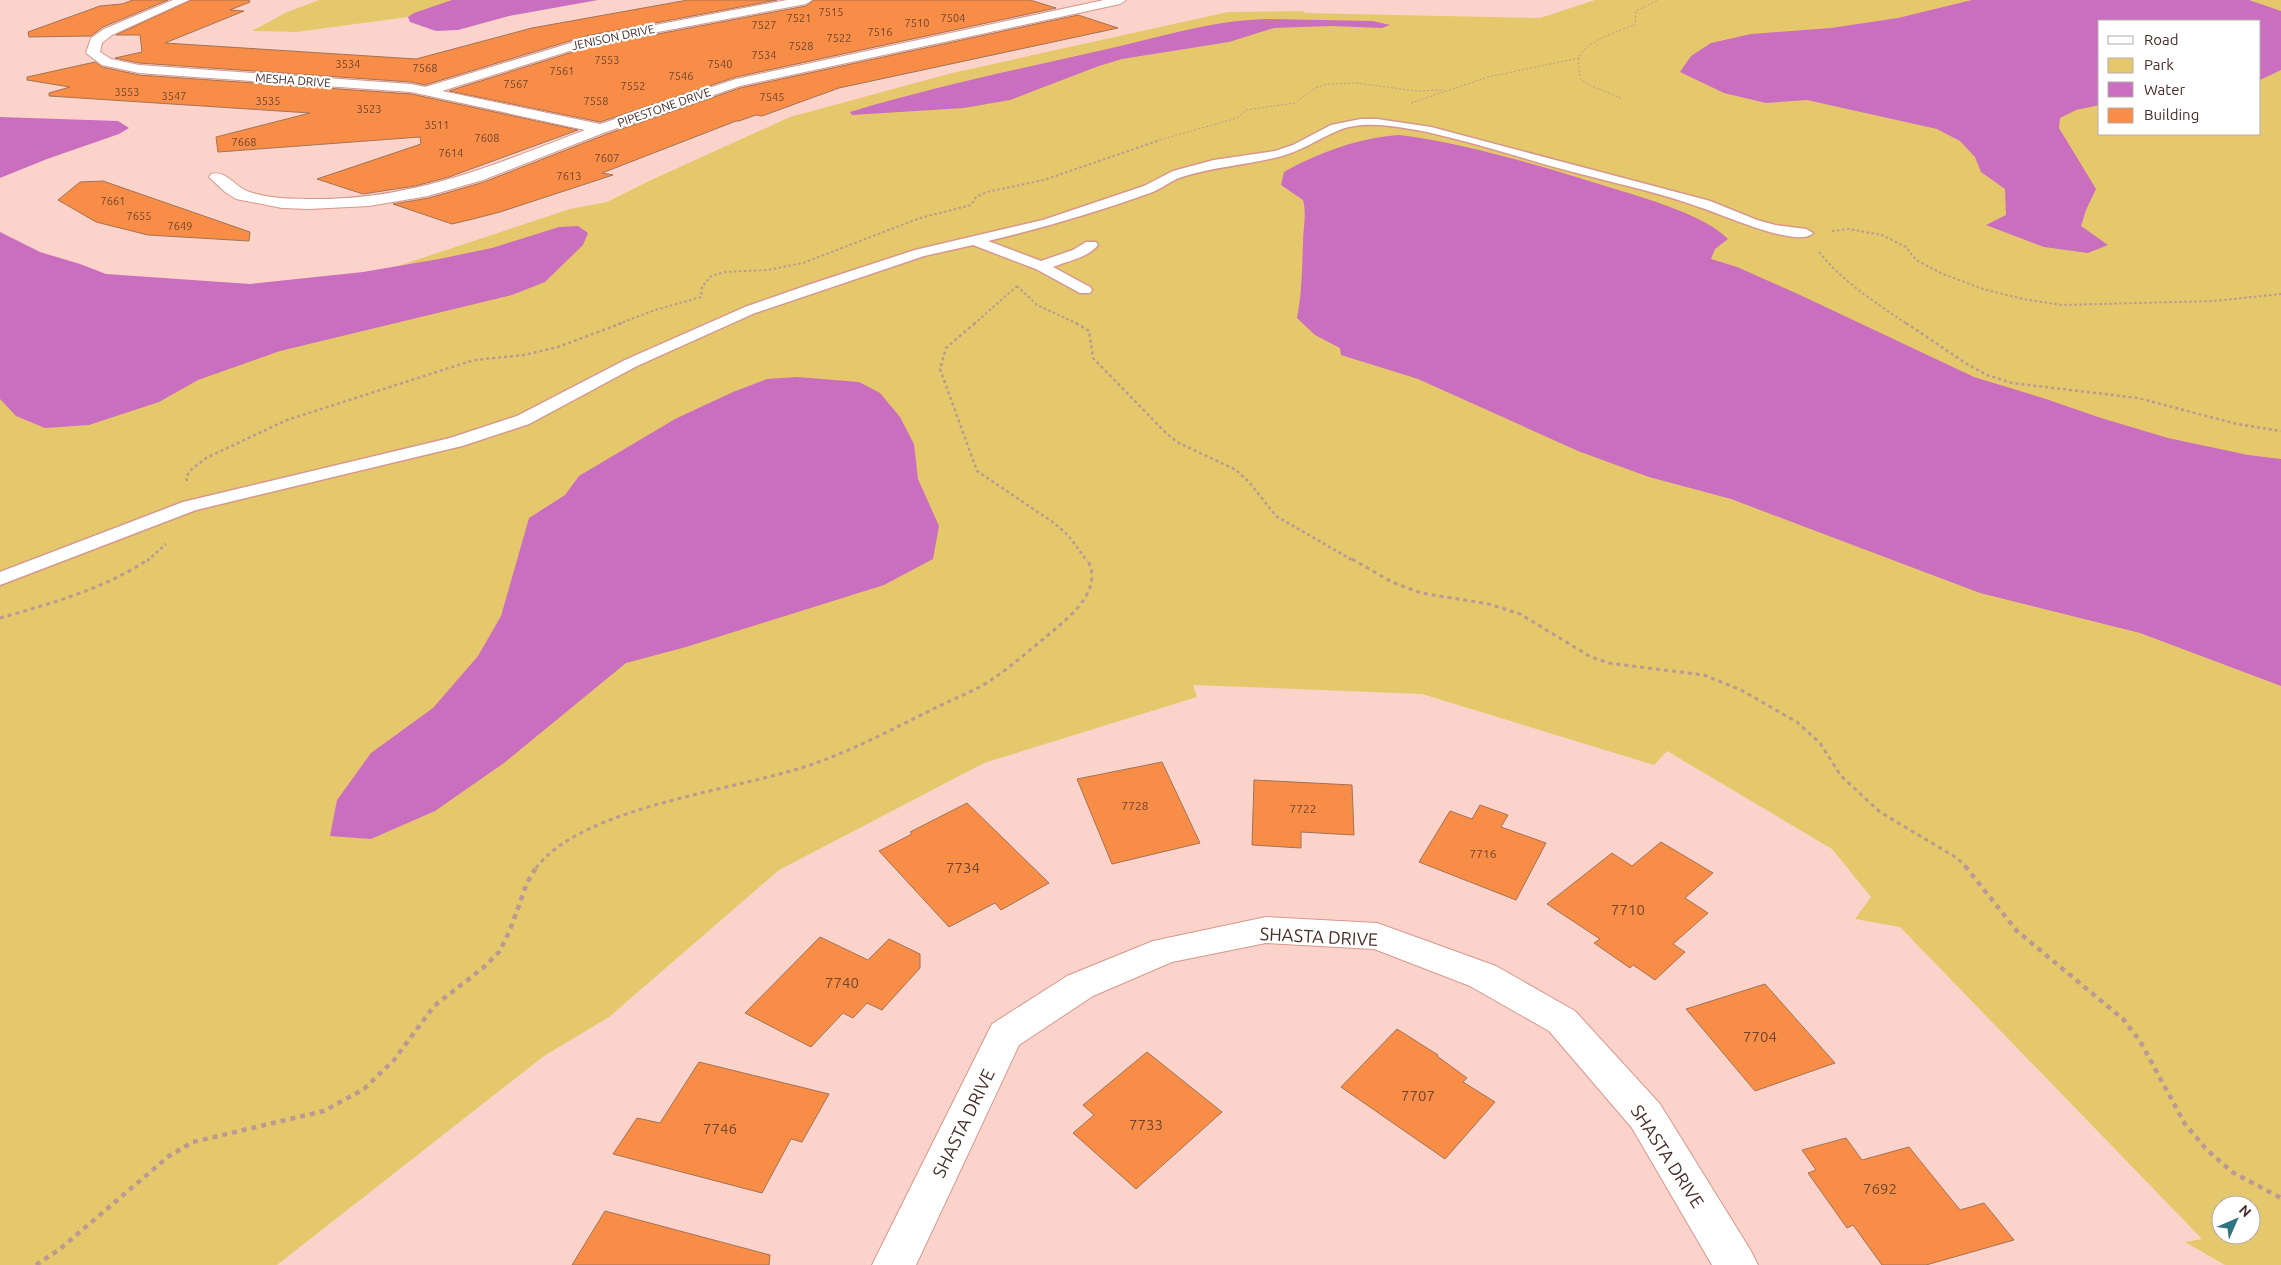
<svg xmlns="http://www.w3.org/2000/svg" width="2281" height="1265" font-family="Ubuntu,sans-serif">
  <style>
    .green { fill: #e6c86c; fill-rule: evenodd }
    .water { fill: #ca6ebf }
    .building { fill: #f78d47; stroke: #a47254 }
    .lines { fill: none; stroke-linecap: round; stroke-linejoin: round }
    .lane-casing { stroke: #d6988c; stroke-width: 3 }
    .street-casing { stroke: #d6988c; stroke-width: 2 }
    .path-far4 { stroke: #bc9992; stroke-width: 1; stroke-dasharray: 2 2; stroke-linecap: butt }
    .path-far3 { stroke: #bc9992; stroke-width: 2; stroke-dasharray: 2.5 2.5; stroke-linecap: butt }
    .path-far2 { stroke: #bc9992; stroke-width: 2.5; stroke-dasharray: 3 3; stroke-linecap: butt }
    .path-far1 { stroke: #bc9992; stroke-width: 3; stroke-dasharray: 4 4; stroke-linecap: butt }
    .path { stroke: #bc9992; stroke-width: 4.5; stroke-dasharray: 5 5; stroke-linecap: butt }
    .lane { fill: #fff; fill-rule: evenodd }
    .street { fill: #fff; fill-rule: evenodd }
    .labels { text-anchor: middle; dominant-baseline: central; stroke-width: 4.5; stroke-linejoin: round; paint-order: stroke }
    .far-number-label { font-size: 11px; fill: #724530 }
    .far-street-label { font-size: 12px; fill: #462d28; stroke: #fff }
    .number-label { font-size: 12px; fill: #724530 }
    .near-number-label { font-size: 15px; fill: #724530 }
    .near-street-label { font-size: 18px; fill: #462d28; stroke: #fff }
  </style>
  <rect width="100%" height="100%" fill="#fbd3cb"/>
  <path class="green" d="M319 0H461L408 17 296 32 252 31 285 13Z
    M1595 0H2281V1265H2225L2185 1242 2202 1239 1900 927 1855 919 1871 897 1832 849 1667 751 1654 765 1422 694 1193 685 1197 697 984 763 779 870 609 1017 544 1056 277 1265H0V398L570 209 607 202 649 181 790 117 952 73 1228 12 1303 11 1305 13 1540 18ZM2100 21H2260V134H2100ZM2221 1205H2251V1235H2221Z"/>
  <path class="water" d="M452 0H598L509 16 458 30 436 31 410 22 408 17 414 13Z
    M1972 0H2249L2281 11V70L2260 80V21H2100V105L2076 110 2060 118 2059 128 2096 189 2086 210 2081 226 2108 245 2088 253 2044 247 1986 225 2006 215 2005 189 1981 172 1975 157 1960 141 1937 129 1807 100 1766 103 1724 93 1680 72 1691 56 1711 43 1751 34 1831 28 1898 18Z
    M1267 19 1373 21 1390 25 1382 28 1331 26 1274 28 1229 42 1122 59 1096 67 1010 100 964 108 852 115 850 112C933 87 1019 69 1103 50 1157 38 1212 20 1267 19Z
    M0 117 118 121 129 128 119 134 47 159 0 178Z
    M1400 135C1468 144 1533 164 1599 184 1634 195 1703 213 1728 239L1715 249 1711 259 1737 267 1798 294 1974 377 2043 398 2101 418 2168 438 2248 455 2281 459V686L2140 633 1980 593 1731 499 1649 477 1578 451 1418 379 1341 355 1340 348 1315 335 1297 318C1302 293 1302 269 1303 243 1303 228 1307 215 1303 200L1281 185 1284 172C1317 153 1361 137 1400 135Z
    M578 226 588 233 583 245 545 282 512 295 280 351 198 380 159 402 89 425 45 428 16 416 0 399V232L40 252 80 264 106 274 250 284 363 272 439 259 492 248 559 227Z
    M797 377 859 382 880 393 900 417 914 444 918 479 939 526 933 559 884 585 686 647 626 663 504 763 435 811 371 839 330 836 337 800 371 753 433 708 478 656 501 616 529 518 565 495 579 476 675 419 733 392 767 379Z"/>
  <path class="building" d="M133 0H168L103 27 91 36 29 37 28 32 100 6 122 4Z
    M191 0H249L250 2 230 10 244 11 165 43 416 59 532 28 688 0H777L586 36 425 85 411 82 139 63 115 58 142 52 140 35H116Z
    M814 0H1030L1056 8 736 77 600 122 449 91 589 47 806 6Z
    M1078 15 1118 28 839 88 762 116 756 115 739 121H736L602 173 613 175 500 212 473 219 452 224 393 204 429 198 484 182 607 134 740 88Z
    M95 62 102 67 139 75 411 94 578 130 449 177 415 186 363 194 317 179 421 144 420 137 218 152 216 137 310 113 49 96V93L70 87 27 80V77Z
    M103 181 250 232 249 241 148 235 96 222 58 200 80 182Z
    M1162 762 1200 843 1112 864 1077 779Z
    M1254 780 1352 785 1354 835 1301 832V848L1252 845Z
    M967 803 1049 883 1001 910 995 903 949 927 879 851 912 834 910 832Z
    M1480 805 1508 815 1501 827 1546 843 1516 900 1419 862 1450 811 1472 819Z
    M1661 842 1713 873 1685 898 1708 913 1673 944 1685 952 1655 980 1633 965 1630 968 1594 943 1600 939 1547 904 1612 853 1632 866Z
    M820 937 868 960 889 939 920 954V968L882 1010 867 1003 853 1018 843 1013 811 1047 745 1013Z
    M1765 984 1835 1063 1755 1091 1686 1009Z
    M1397 1029 1438 1055 1437 1056 1467 1078 1463 1082 1495 1102 1445 1159 1341 1087Z
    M1147 1052 1222 1112 1136 1189 1073 1133 1094 1115 1083 1105Z
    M699 1062 829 1094 802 1142 791 1139 762 1193 613 1154 637 1118 660 1123Z
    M1846 1138 1862 1160 1909 1147 1960 1210 1984 1203 2014 1240 1926 1265H1882L1853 1225 1847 1228 1808 1173 1816 1170 1802 1150Z
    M605 1211 770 1255 769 1265H572Z"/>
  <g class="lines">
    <defs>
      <path id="lane" d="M1361 119H1377L1431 127 1710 201 1757 220 1775 225 1806 229 1813 233C1799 249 1721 214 1702 208 1662 193 1618 184 1577 173 1527 160 1477 143 1427 132 1400 127 1363 119 1337 131 1318 139 1303 150 1282 156 1250 165 1217 166 1185 176 1172 179 1162 189 1150 193 1097 212 1043 228 988 241L1041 261 1073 250 1086 242H1096L1098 245C1088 258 1067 261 1053 267L1090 287 1092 290 1090 293H1080L1036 269 973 245 924 256 755 313 637 366 529 424 462 446 196 510 0 585V572L183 502 450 438 517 416 625 360 745 307 808 285 915 250 1043 220 1144 186 1173 171 1214 160 1275 151 1293 145 1331 125Z"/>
      <path id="street" d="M173 0H189L112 35 102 43 100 52 111 59 139 65 411 84 425 87 587 38 787 0H812L806 4 589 45 442 91 600 124 736 79 1104 0H1126L1120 4 740 86 606 132 483 180 428 196 369 206 309 209 282 208 236 199 225 192 209 177 211 174C226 170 234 186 247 191 265 198 288 199 307 199 411 201 491 166 585 130L411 92 139 73 102 65 86 53 91 38 104 29Z
        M1266 917 1377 923 1496 966 1575 1011 1660 1104 1751 1251 1758 1265H1712L1632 1128 1549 1031 1470 986 1374 949 1266 943 1172 962 1093 996 1019 1045 916 1265H872L992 1024 1067 976 1153 941Z"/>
    </defs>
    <use href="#lane" class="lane-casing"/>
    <use href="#street" class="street-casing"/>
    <path class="path-far4" d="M1621 98 1587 84 1580 78C1580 72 1578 65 1579 58 1583 42 1621 30 1635 25L1636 11 1658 0
      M1411 103 1488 77 1579 58
      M1156 141 1237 118 1246 110 1295 103 1315 88 1328 84 1356 83 1417 91 1444 90"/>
    <path class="path-far3" d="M1832 231 1849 229 1882 235 1906 247 1916 260 1943 274 1983 289 2023 299 2062 305 2214 301 2281 294
      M1819 252C1843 282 1876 303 1907 324
      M1017 286 1037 305 1078 324
      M618 324 655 310 701 297 702 287 711 276 725 272 767 270 803 263 920 218 971 205 976 197 987 192 1044 180 1160 140
      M974 324 1017 286"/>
    <path class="path-far2" d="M975 323 946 348 940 369 977 471 1054 523 1068 535 1087 561
      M1076 323 1089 331 1093 358 1165 432 1177 442 1236 470 1249 482 1276 516 1354 561
      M1906 323 1967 364 1987 375 2012 383 2138 398 2237 424 2281 431
      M187 481 186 477 192 469 206 458 287 420 474 360 524 355 558 347 622 323
      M147 561 166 544"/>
    <path class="path-far1" d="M1352 559 1392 582 1421 593 1489 604 1520 614 1591 657 1609 663 1704 675 1741 690 1797 722 1820 743 1841 776 1880 812 1957 858 1967 868
      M0 618C52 603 104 589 149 559
      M536 868C583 805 742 790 816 763 857 748 895 728 933 709 951 700 970 693 988 682 1011 667 1032 648 1053 631 1073 614 1104 588 1087 559"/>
    <path class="path" d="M1965 866 2017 931 2123 1019 2140 1041 2185 1124 2207 1150 2232 1172 2281 1198
      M36 1265 60 1249 169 1156 193 1142 324 1111 364 1089 394 1060 434 1006 483 968 499 952 510 930 527 883 537 866"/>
    <use href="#lane" class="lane"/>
    <use href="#street" class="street"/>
  </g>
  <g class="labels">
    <g class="far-number-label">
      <text x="831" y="12">7515</text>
      <text x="799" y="18">7521</text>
      <text x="953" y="18">7504</text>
      <text x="917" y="23">7510</text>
      <text x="764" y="25">7527</text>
      <text x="880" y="32">7516</text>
      <text x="839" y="38">7522</text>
      <text x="801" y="46">7528</text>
      <text x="764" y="55">7534</text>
      <text x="607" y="60">7553</text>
      <text x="348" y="64">3534</text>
      <text x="720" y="64">7540</text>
      <text x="425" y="68">7568</text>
      <text x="562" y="71">7561</text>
      <text x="681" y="76">7546</text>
      <text x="516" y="84">7567</text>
      <text x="633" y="86">7552</text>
      <text x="127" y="92">3553</text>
      <text x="174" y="96">3547</text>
      <text x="772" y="97">7545</text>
      <text x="268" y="101">3535</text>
      <text x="596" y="101">7558</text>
      <text x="369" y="109">3523</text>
      <text x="437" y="125">3511</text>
      <text x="487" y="138">7608</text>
      <text x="244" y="142">7668</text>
      <text x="451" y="153">7614</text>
      <text x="607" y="158">7607</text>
      <text x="569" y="176">7613</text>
      <text x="113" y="201">7661</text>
      <text x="139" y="216">7655</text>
      <text x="180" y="226">7649</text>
    </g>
    <g class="far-street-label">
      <text transform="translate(613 37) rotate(-12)">JENISON DRIVE</text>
      <text transform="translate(293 80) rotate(4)">MESHA DRIVE</text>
      <text transform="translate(664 107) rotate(-19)">PIPESTONE DRIVE</text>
    </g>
    <g class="number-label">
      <text x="1135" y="805">7728</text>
      <text x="1303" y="808">7722</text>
      <text x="1483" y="853">7716</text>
    </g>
    <g class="near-number-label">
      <text x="963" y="867">7734</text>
      <text x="1628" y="909">7710</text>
      <text x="842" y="982">7740</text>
      <text x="1760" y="1036">7704</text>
      <text x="1418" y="1095">7707</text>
      <text x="1146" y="1124">7733</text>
      <text x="720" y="1128">7746</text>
      <text x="1880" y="1188">7692</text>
    </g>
    <g class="near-street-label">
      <text transform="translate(1319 936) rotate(3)">SHASTA DRIVE</text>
      <text transform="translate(963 1123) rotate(-64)">SHASTA DRIVE</text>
      <text transform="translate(1668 1156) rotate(57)">SHASTA DRIVE</text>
    </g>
  </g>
  <rect x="2098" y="20" width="162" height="115" fill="#ffffff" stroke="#b5aba9"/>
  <rect x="2108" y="36" width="25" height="8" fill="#ffffff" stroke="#b5aba9"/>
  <text x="2144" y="45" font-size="15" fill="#462d28">Road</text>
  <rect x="2108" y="58" width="25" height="15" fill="#e6c86c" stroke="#b5aba9"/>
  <text x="2144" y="70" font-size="15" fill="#462d28">Park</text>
  <rect x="2108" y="82" width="25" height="15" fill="#ca6ebf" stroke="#b5aba9"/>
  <text x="2144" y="95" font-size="15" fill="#462d28">Water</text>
  <rect x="2108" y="108" width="25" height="15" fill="#f78d47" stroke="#b5aba9"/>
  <text x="2144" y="120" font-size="15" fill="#462d28">Building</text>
  <g transform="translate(2236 1220) rotate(45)"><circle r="24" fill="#ffffff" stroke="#b5aba9"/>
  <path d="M0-4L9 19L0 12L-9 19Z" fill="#2e7481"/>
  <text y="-8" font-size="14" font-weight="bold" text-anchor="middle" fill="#462d28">N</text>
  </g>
</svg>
